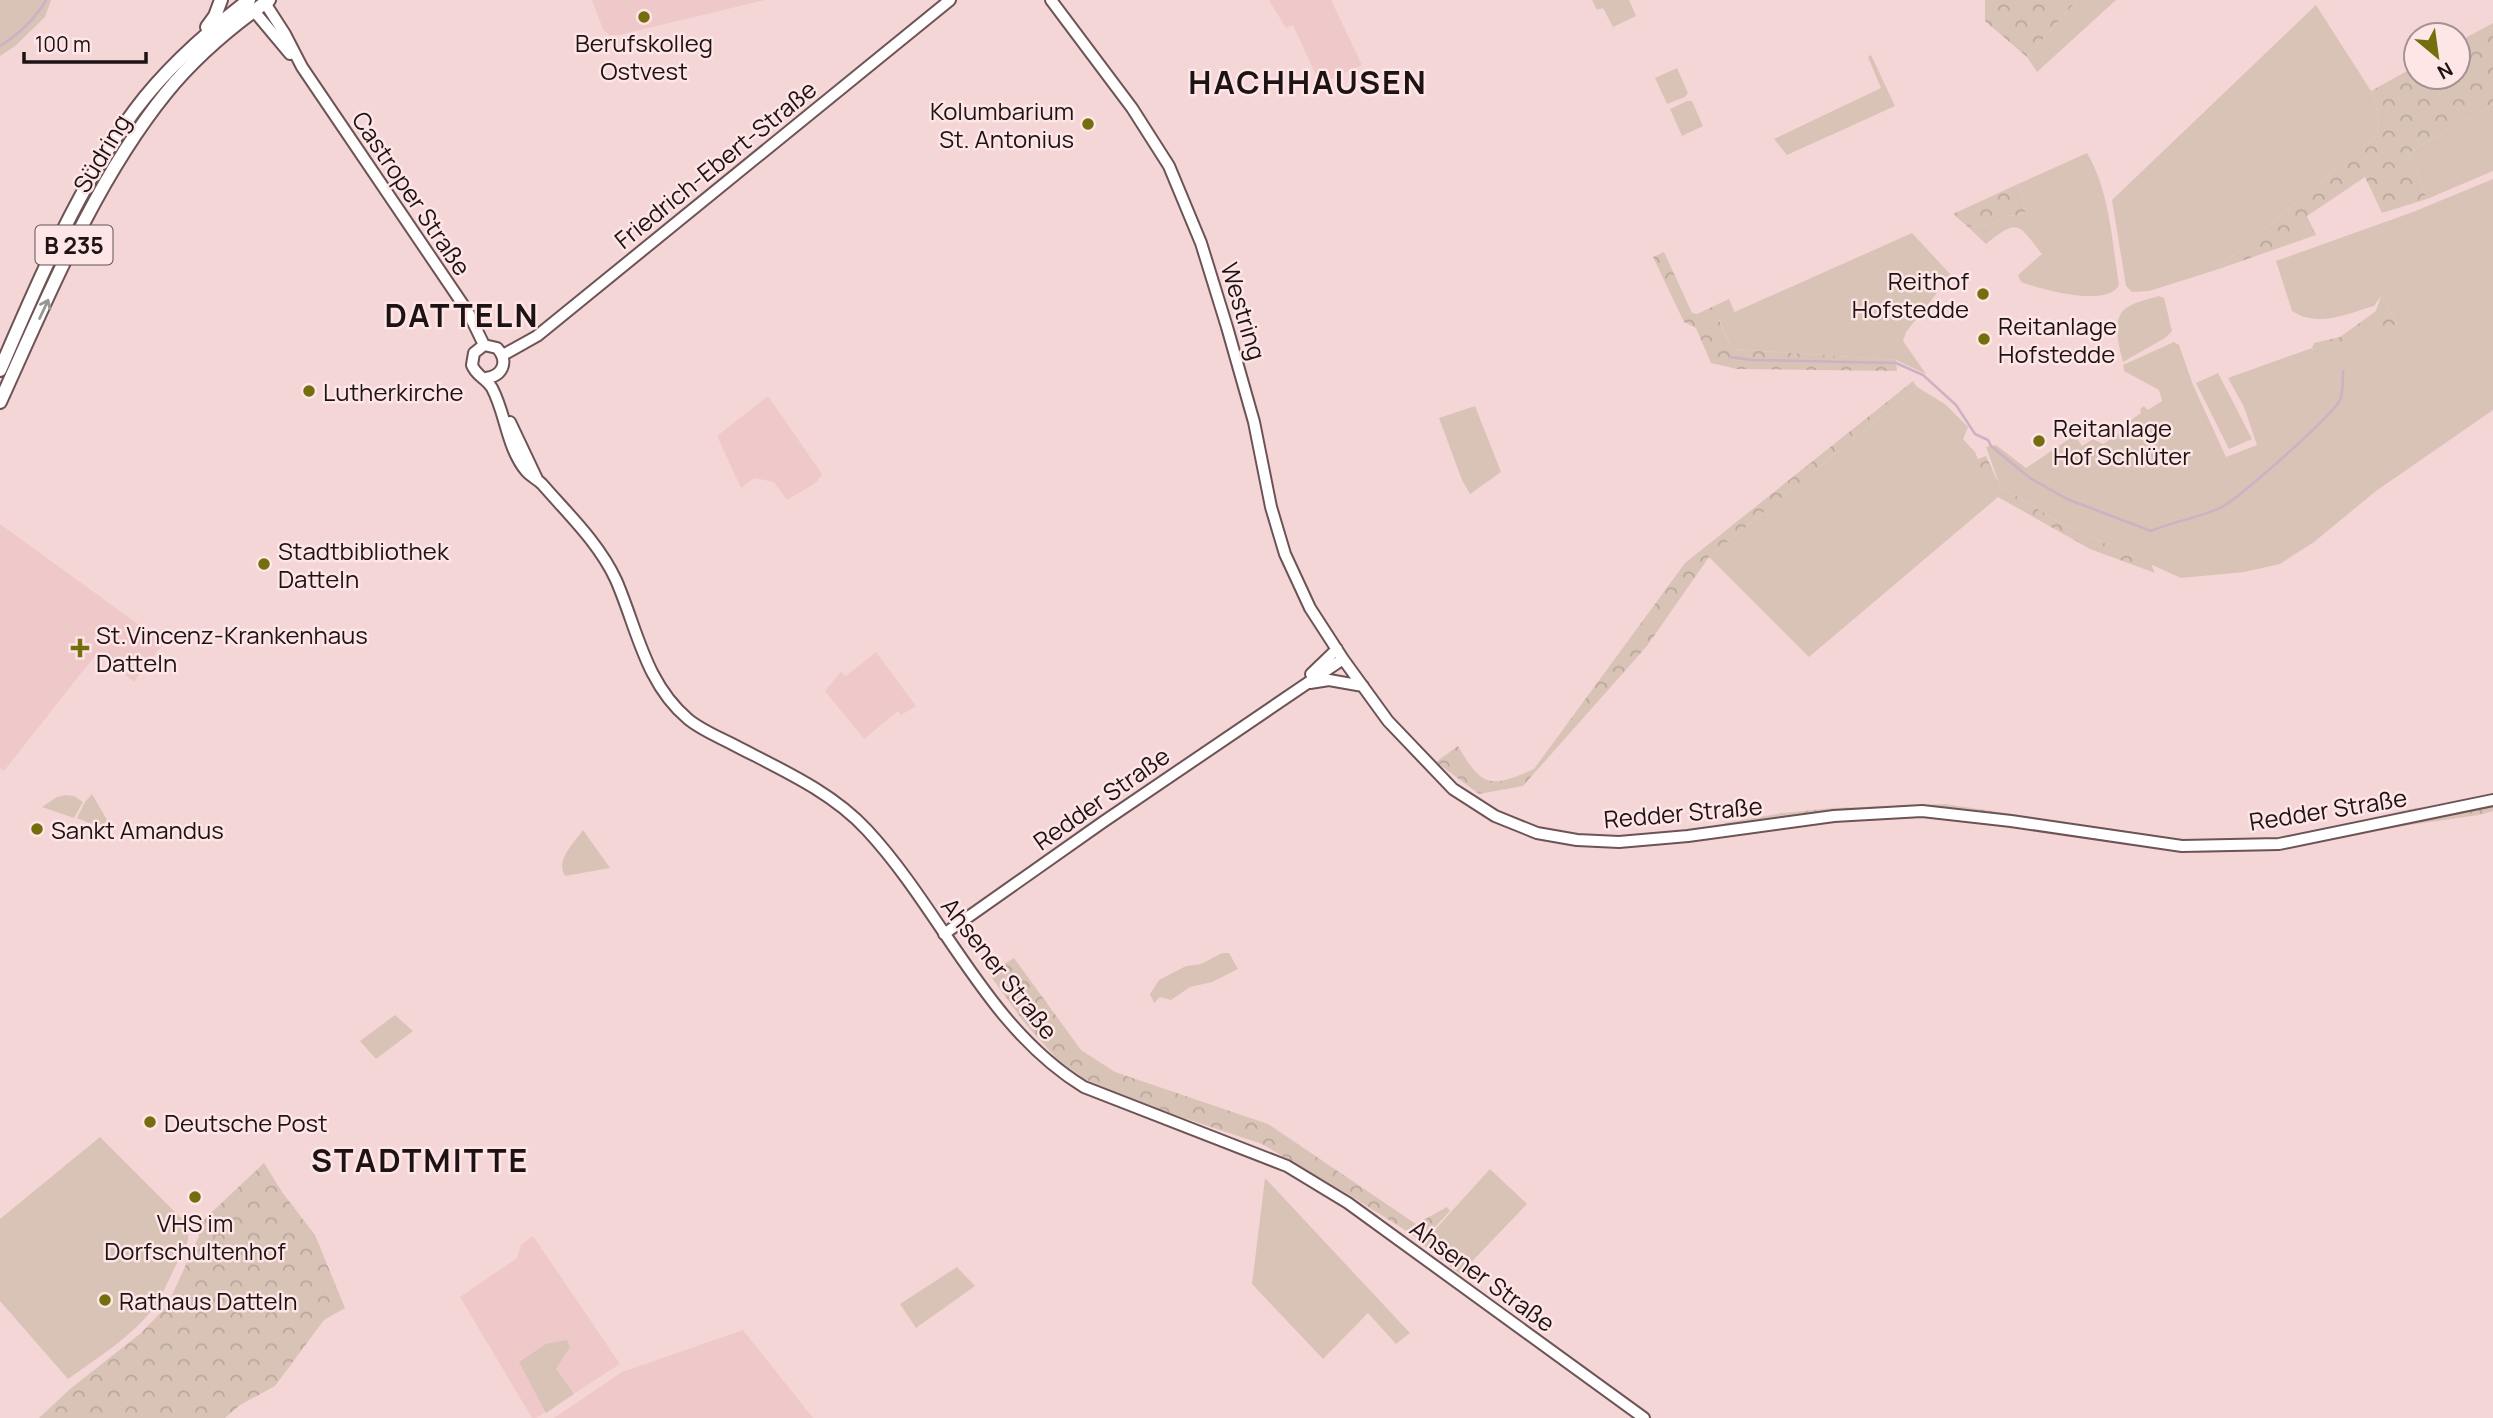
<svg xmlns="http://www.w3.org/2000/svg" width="2493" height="1418" font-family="Manrope,sans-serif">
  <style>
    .built { fill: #efc8c9 }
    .green { fill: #d9c3b6 }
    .forest { fill: url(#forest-crowns) }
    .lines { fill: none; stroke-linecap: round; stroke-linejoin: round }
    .stream { stroke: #cdb1c4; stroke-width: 2.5 }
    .secondary-casing { stroke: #6d5355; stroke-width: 14 }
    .primary-casing { stroke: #6d5355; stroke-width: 16 }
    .secondary { stroke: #fff; stroke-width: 10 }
    .primary { stroke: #fff; stroke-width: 12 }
    .oneway { stroke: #9a9595 }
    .poi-dot { fill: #746e0e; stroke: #fee5e6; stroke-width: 2.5 }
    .labels { text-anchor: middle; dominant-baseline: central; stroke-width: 5; stroke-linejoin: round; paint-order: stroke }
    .shield { fill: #fee5e6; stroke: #615253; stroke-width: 2 }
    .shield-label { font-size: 23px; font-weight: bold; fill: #1e1314 }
    .poi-label { font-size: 24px; fill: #1e1314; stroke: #fee5e6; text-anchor: start }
    .street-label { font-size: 24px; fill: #1e1314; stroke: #fee5e6 }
    .district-label { font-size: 32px; font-weight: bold; letter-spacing: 2px; fill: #1e1314; stroke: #fee5e6 }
  </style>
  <defs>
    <pattern id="forest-crowns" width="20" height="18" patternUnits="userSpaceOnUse" patternTransform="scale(1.75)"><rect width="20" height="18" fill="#d9c3b6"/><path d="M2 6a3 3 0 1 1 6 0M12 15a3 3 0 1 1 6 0" fill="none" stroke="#baa79c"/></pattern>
  </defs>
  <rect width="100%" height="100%" fill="#f5d6d7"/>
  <path class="built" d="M592 0H765L619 35H609L603 29Z
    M1269 0H1331L1362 65 1320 84 1293 25 1286 28Z
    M768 396 822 474 817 482 787 500 774 482 754 478 741 488 717 436Z
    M0 524 164 643 134 682 97 653 4 771 0 768Z
    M876 652 916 706 901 715 898 711 864 739 825 691 841 672 846 676Z
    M533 1236 620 1364 536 1418H532L460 1297 517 1258 521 1245Z
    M743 1330 813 1418H554L622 1372Z"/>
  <path class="green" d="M0 0H51L45 17 15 46 0 56Z
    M1592 0H1629L1636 16 1613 27 1603 8 1597 10Z
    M2077 0H2116L2037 72 2027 57Z
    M2316 5 2371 91 2379 117 2377 135 2216 270 2149 291 2132 292 2126 286 2112 200Z
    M1871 55 1895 106 1787 155 1774 139 1881 88 1868 57Z
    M1677 68 1688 93 1685 97 1667 104 1655 78Z
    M1687 101H1692L1703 126 1682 136 1670 109Z
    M2493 104V171L2427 199 2409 153Z
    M2087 153C2110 192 2112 242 2119 285 2108 308 2040 289 2021 282L2018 275 2042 254C2018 224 2019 217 1986 244L1968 227 1996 223 2006 215 2017 216 2026 211 2018 184Z
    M2493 179V410L2376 491 2314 542 2280 564 2244 572 2181 578 2062 524 2000 486 1986 447 1996 445 2026 468 2069 439 2065 431 2071 429 2082 446 2093 439 2103 444 2128 428 2125 424 2141 413 2140 409 2144 406 2148 410 2162 401 2159 390 2124 371 2123 365 2174 342 2179 345 2193 385 2226 457 2257 445 2244 407 2228 378 2312 348 2313 351 2397 324 2381 296 2374 306C2346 314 2318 328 2292 311L2276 261 2413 212Z
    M1912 233 1951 275 1936 281 1923 277 1922 278 1937 293 1906 332 1903 341 1926 374 1896 360 1732 349 1719 319Z
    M2159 296 2164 298 2172 331 2165 338 2123 362C2119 347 2111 319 2126 308 2135 302 2149 299 2159 296Z
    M2218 373 2252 439 2229 449 2196 383Z
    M1917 387 1945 404 1968 427 1963 439 1975 452 1991 490 1998 497 1809 657 1709 557Z
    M1475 406 1501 472 1470 494 1462 480 1439 418Z
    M92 794 107 820 105 825 89 823 77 818 85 802Z
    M66 795 74 796 83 802 74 818 42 807 57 797Z
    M583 830 610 868 565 876C555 860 574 843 583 830Z
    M1222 953H1229L1238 969 1212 982 1190 987 1171 1000 1160 997 1154 1003 1150 994 1159 980 1186 966 1201 964Z
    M395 1015 413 1031 376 1059 360 1041Z
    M100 1137 183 1220C195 1235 184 1251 176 1265 170 1277 165 1289 159 1300 137 1334 100 1356 68 1379L0 1301V1219Z
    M1490 1169 1527 1204 1460 1274 1422 1244Z
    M1265 1178 1410 1333 1396 1344 1368 1313 1323 1359 1252 1284Z
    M957 1267 975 1286 916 1328 900 1304Z
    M567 1340 570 1347 556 1369 574 1394 546 1413 519 1362 546 1344Z"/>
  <path class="forest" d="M1985 0H2077L2027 57 1985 21Z
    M2493 23V104L2409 153 2427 199 2382 213 2365 177 2307 216 2316 235 2216 270 2377 135 2379 117 2371 91 2416 66V77H2458V42Z
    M2018 184 2026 211 2017 216 2006 215 1996 223 1968 227 1953 214Z
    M1664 252 1692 313 1697 314 1729 299 1735 313 1719 320 1732 349 1896 360 1897 371 1737 369 1711 363 1696 328 1684 322 1653 257Z
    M2381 296 2397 324 2314 352 2312 348 2314 343 2340 337 2376 311Z
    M1913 381 1917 387 1709 557 1647 646 1523 786 1479 794 1436 762 1458 746C1482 787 1490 789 1534 769L1685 563Z
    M1986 456 2000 486 2062 524 2151 564 2155 573 2090 549 1998 497 1991 490 1975 460Z
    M2493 801V811L2479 815 2382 829 2272 851 2199 853 2064 834 1936 808 1918 817 1812 824 1806 816 1745 833 1724 823 1783 813 1833 808 1945 804 2148 834 2184 842 2278 839 2369 828 2370 818 2416 808Z
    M1014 958 1081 1050 1115 1072 1268 1124 1416 1224 1447 1207 1450 1211 1422 1241 1356 1199 1262 1144 1121 1097 1083 1078 1058 1060 1023 1021 989 974Z
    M264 1163 282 1192 315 1235 345 1308 324 1320 275 1386 240 1405 225 1418H39L70 1389 141 1333 167 1306 199 1236 196 1227Z"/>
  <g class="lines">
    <path class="stream" d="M0 46C19 34 35 19 46 0
      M1730 357 1752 360 1896 363 1923 375 1956 405 1975 434 1988 440 1991 446 2030 478 2067 499 2151 531C2174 521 2200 518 2222 507 2241 496 2334 415 2341 398 2343 390 2343 379 2343 371"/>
    <defs>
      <path id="secondary" d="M1051 0 1132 108 1169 166 1201 243 1227 327 1254 422 1271 507 1285 554 1310 608 1343 659 1388 721 1453 789 1495 816 1537 833 1577 840 1619 842 1688 836 1834 816 1922 811 2011 821 2182 846 2279 844 2493 800
        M265 3 285 34 302 67 468 312 484 345
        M254 11 290 54
        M503 355 537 336 950 0
        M486 378C503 376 509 361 497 348L484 345 474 353 472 365C476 376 486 378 492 388 506 414 506 446 526 471 530 476 537 479 542 484 568 514 599 543 616 580 637 628 645 683 688 719 701 730 719 737 734 745 780 769 831 791 867 830 943 912 986 1027 1084 1087L1287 1166 1348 1203 1644 1418
        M510 422 537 479
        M1311 674 1337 649
        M1310 683 1329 680 1363 686
        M944 934 1103 822 1343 659"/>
      <path id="primary" d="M207 27 215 16 221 0
        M0 370C37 284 79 185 135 110 167 67 207 32 249 0
        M0 402C47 299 94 182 166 93 195 57 232 26 269 0"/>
    </defs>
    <use href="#secondary" class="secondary-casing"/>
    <use href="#primary" class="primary-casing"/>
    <use href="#secondary" class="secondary"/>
    <use href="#primary" class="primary"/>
  </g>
  <defs><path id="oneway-shaft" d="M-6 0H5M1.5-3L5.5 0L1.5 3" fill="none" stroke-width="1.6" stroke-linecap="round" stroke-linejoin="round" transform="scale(1.75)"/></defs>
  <use class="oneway" href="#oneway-shaft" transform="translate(44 309) rotate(-65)"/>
  <g class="poi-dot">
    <circle cx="644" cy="17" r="7"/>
    <circle cx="1088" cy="124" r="7"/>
    <circle cx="1983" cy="294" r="7"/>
    <circle cx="1984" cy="339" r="7"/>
    <circle cx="309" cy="391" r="7"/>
    <circle cx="2039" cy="441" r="7"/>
    <circle cx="264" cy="564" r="7"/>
    <path d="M76.5 637.5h7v7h7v7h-7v7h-7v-7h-7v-7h7z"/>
    <circle cx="37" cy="829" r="7"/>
    <circle cx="150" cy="1122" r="7"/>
    <circle cx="195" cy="1197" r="7"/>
    <circle cx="105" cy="1300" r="7"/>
  </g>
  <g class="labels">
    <rect class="shield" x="35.5" y="225.5" width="77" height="39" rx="5"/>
    <g class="shield-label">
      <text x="74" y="245">B 235</text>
    </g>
    <g class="poi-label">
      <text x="644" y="42" text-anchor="middle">Berufskolleg<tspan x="644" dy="28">Ostvest</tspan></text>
      <text x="1074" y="110" text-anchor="end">Kolumbarium<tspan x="1074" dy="28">St. Antonius</tspan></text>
      <text x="1969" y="280" text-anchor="end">Reithof<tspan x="1969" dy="28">Hofstedde</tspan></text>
      <text x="1998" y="325">Reitanlage<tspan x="1998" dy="28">Hofstedde</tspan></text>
      <text x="323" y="391">Lutherkirche</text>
      <text x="2053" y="427">Reitanlage<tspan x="2053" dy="28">Hof Schlüter</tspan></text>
      <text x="278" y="550">Stadtbibliothek<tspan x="278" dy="28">Datteln</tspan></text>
      <text x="96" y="634">St.Vincenz-Krankenhaus<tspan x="96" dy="28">Datteln</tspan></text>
      <text x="51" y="829">Sankt Amandus</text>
      <text x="164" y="1122">Deutsche Post</text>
      <text x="195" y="1222" text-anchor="middle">VHS im<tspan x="195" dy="28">Dorfschultenhof</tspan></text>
      <text x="119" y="1300">Rathaus Datteln</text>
    </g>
    <g class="street-label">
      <text transform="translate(101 153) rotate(-59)">Südring</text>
      <text transform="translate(715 164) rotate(-39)">Friedrich-Ebert-Straße</text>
      <text transform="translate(412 193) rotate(56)">Castroper Straße</text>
      <text transform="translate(1244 311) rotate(73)">Westring</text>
      <text transform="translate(1101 798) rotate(-35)">Redder Straße</text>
      <text transform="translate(2328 809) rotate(-9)">Redder Straße</text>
      <text transform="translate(1683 812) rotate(-5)">Redder Straße</text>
      <text transform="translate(1000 968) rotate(52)">Ahsener Straße</text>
      <text transform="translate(1483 1275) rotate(36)">Ahsener Straße</text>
    </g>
    <g class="district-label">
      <text x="1308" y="82">HACHHAUSEN</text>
      <text x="462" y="315">DATTELN</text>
      <text x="420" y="1160">STADTMITTE</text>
    </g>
  </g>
  <g transform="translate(2437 56) rotate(151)"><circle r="33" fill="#fee5e6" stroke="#a49192" stroke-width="2"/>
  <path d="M0-5L12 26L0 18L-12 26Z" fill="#746e0e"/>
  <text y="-10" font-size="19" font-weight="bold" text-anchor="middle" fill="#1e1314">N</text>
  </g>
  <path d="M24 52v10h122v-10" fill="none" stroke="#1e1314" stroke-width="3.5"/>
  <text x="35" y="52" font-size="21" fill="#1e1314" stroke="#fee5e6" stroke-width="5" paint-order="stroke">100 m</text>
</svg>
